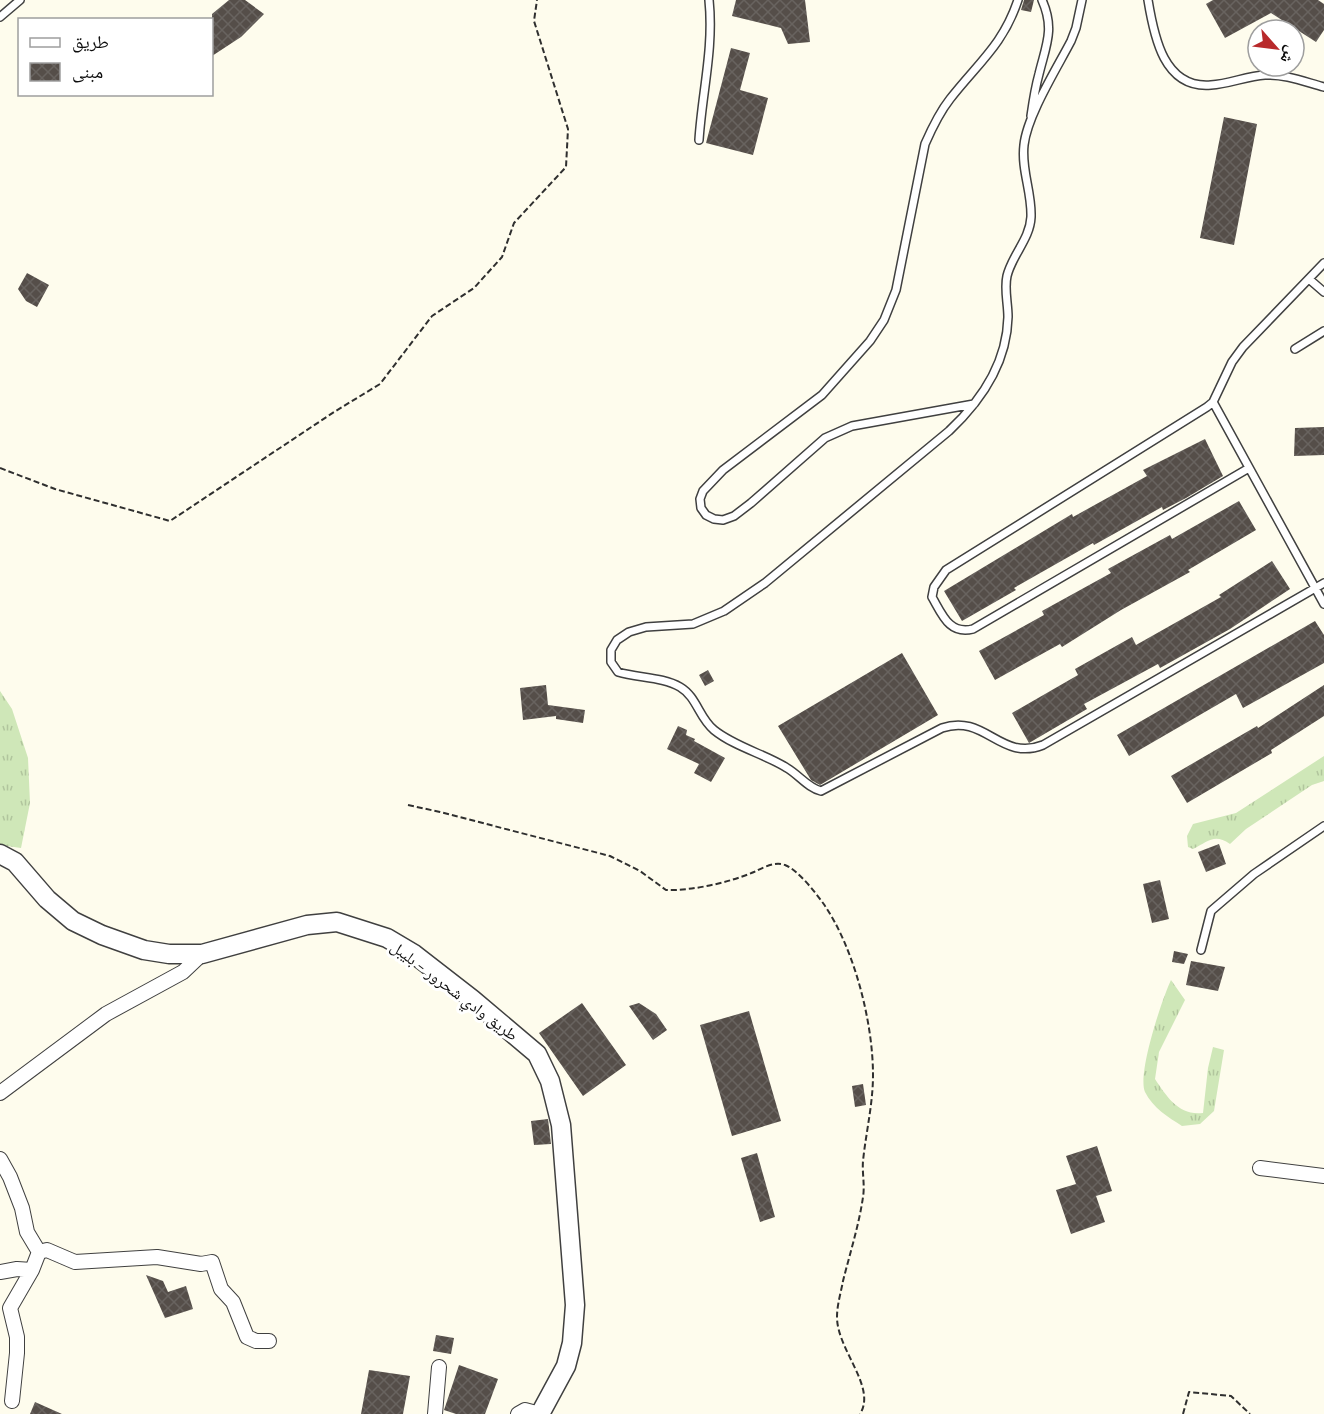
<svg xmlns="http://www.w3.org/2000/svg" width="1324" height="1414" font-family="'Playfair Display','Noto Naskh Arabic',serif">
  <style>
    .grass { fill: url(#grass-tufts) }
    .building { fill: url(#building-cross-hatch) }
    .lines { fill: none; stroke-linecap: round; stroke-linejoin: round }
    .service-casing { stroke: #404040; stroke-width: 10 }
    .minor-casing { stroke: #404040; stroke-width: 16 }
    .tertiary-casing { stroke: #404040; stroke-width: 21 }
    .path { stroke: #2f2f2f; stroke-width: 2; stroke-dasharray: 6 3; stroke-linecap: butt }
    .service { stroke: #fff; stroke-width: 7 }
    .minor { stroke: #fff; stroke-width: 14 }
    .tertiary { stroke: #fff; stroke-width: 18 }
    .labels { text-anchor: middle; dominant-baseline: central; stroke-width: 6; stroke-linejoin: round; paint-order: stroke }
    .street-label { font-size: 16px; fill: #0d0d0d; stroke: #fff }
  </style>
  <defs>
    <pattern id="grass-tufts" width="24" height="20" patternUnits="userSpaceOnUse" patternTransform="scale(1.5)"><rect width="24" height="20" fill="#cfe7b8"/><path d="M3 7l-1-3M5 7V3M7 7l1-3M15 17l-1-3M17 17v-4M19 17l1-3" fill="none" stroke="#b1c59d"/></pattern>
    <pattern id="building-cross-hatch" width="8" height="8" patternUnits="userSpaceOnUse" patternTransform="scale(1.5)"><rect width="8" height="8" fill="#554e49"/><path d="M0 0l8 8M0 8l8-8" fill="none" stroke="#68635f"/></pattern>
  </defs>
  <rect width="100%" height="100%" fill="#fefced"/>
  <path class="grass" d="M0 691 12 709 28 758 30 803 21 848 0 845Z
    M1324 756V781L1312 785 1246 829 1230 844C1214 833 1208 842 1193 849L1188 847 1187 836 1193 824 1236 813Z
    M1171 980 1185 1000 1159 1052 1155 1079C1167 1097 1179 1116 1203 1113L1208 1068 1213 1047 1224 1050 1214 1111 1200 1124 1182 1126C1168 1117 1153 1108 1145 1092 1137 1074 1162 999 1171 980Z"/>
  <path class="building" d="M229 0H245L264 14 241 37 212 56V14Z
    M736 0H805L810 42 788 44 781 28 732 16Z
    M1024 0H1034L1031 12 1021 10Z
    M1213 0H1318L1324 4V30L1316 42 1271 13 1225 38 1206 4Z
    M731 48 750 53 740 90 768 98 753 155 706 143Z
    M1224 117 1257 124 1234 245 1200 238Z
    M27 273 49 285 37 307 26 301 18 289Z
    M1324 427V455L1294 456 1295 428Z
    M1205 439 1223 476 1186 498 1163 510 1162 507 1094 545 1093 543 1014 588 1016 590 962 621 944 591 1072 514 1073 517 1147 476 1143 470Z
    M1239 501 1256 530 1188 570 1190 572 1121 610 1062 647 1060 644 995 680 979 651 1044 615 1042 611 1111 573 1108 569 1170 535 1172 539Z
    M1272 561 1290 589 1230 629 1160 668 1158 664 1084 704 1087 709 1029 743 1012 713 1078 675 1075 669 1132 637 1136 645 1221 597 1219 595Z
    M1315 621 1324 635V663L1243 708 1236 694 1129 756 1117 735Z
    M902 653 938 715 820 785 811 780 778 726Z
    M708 670 714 681 705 686 699 675Z
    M546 685 548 705 585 710 583 723 556 719V716L523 720 520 688Z
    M1324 685V716L1271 750 1272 753 1187 803 1171 776 1257 726 1258 728Z
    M678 726 687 730 686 735 695 739 694 741 725 758 711 782 694 773 699 764 667 749Z
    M1219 844 1226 864 1206 872 1198 852Z
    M1160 880 1169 919 1152 923 1143 884Z
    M1174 951 1188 954 1184 964 1172 962Z
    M1191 961 1225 967 1218 991 1186 985Z
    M582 1003 626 1065 583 1096 539 1033Z
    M639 1003 656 1014 667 1030 653 1040 629 1006Z
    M749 1011 781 1121 732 1136 700 1025Z
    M863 1084 866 1105 855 1107 852 1086Z
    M548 1119 551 1144 534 1145 531 1121Z
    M1097 1146 1112 1191 1096 1196 1105 1222 1071 1234 1056 1190 1076 1184 1066 1156Z
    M757 1153 775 1217 760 1222 741 1158Z
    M146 1275 163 1281 168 1292 186 1286 193 1309 165 1318Z
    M436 1335 454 1338 451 1354 433 1351Z
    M459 1365 498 1379 485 1414H456L444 1410Z
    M369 1370 410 1376 403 1414H361Z
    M35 1402 62 1414H30Z"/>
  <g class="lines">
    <defs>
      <path id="service" d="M1082 0 1076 28 1071 41C1057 68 1027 116 1024 145 1021 170 1032 192 1031 217 1030 239 1012 255 1007 276 1004 289 1008 303 1008 317 1007 362 981 401 949 431L765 583 724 611 693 624 646 627 629 632 617 640 611 650V662L618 672C638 678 663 677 680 687 697 697 699 718 714 730 735 747 765 754 787 768 799 775 808 788 821 791L942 728C985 713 1000 762 1043 745L1324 583
        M1148 0C1154 37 1164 89 1211 85 1229 84 1247 76 1265 75 1285 74 1305 82 1324 87
        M0 17 20 0
        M1031 116C1033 102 1035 88 1039 74 1046 45 1055 29 1042 0
        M699 140C702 93 714 48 709 0
        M1309 279 1324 292
        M1295 349 1324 331
        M1213 402 1324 604
        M974 404 852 426 825 438 751 503 734 516 723 520 714 519 706 515 701 508 700 499 703 491 723 470 822 395 870 341 884 320 896 290 925 144C932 128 939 113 950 99 978 63 1003 45 1018 0
        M1249 468 973 629C949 635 942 614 932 597L934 587 946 570 1207 407 1213 402 1232 362 1243 347 1324 263
        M1201 950 1211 911 1254 874 1324 826"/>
      <path id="minor" d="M0 1093 106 1014 183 972 202 954
        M0 1159 10 1177 22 1208 27 1232 39 1252 32 1270 17 1269 0 1272
        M1260 1168 1324 1176
        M39 1252 47 1250 75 1262 157 1257 201 1264 212 1262 221 1289 233 1302 247 1337 256 1341H269
        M12 1401 17 1353V1337L10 1308 32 1270
        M435 1414 439 1367
        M518 1414 525 1410 540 1414"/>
      <path id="tertiary" d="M0 854 15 862 47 899 73 921 102 935 144 950 169 954H202L307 925 337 922 387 938 414 954 472 999 537 1054 550 1081 561 1125 575 1305 572 1343 566 1366 540 1414"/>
    </defs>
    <use href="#service" class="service-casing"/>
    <use href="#minor" class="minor-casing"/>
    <use href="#tertiary" class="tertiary-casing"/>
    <path class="path" d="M0 468 55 489 170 521 334 412 380 384 432 316 474 288 502 257 514 223 566 167 568 129 534 21 537 0
      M408 805 440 812 610 856 640 871 666 890C692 891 731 882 754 872 763 868 774 861 785 865 798 870 815 892 823 903 854 947 873 1022 873 1075 873 1104 866 1132 863 1161 862 1173 865 1185 863 1197 859 1225 850 1253 843 1281 841 1292 837 1305 837 1317 837 1350 877 1387 860 1414
      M1183 1414 1189 1392 1231 1396 1250 1414"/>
    <use href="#service" class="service"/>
    <use href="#minor" class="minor"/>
    <use href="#tertiary" class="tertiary"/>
  </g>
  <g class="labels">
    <g class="street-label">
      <text transform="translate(455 990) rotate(37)">طريق وادي شحرور - بليبل</text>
    </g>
  </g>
  <rect x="18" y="18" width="195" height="78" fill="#ffffff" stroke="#9e9e9e" stroke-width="1.5"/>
  <rect x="30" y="38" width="30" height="9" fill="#ffffff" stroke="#9e9e9e" stroke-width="1.5"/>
  <text x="72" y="48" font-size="18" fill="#0d0d0d">طريق</text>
  <rect x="30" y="63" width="30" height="18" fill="url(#building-cross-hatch)" stroke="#9e9e9e" stroke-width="1.5"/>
  <text x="72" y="78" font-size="18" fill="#0d0d0d">مبنى</text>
  <g transform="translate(1276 48) rotate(118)"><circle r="28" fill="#ffffff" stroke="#9e9e9e" stroke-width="1.5"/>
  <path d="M0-4.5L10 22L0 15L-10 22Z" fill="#b8292b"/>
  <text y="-9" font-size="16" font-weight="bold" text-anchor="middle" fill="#0d0d0d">ش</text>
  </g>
</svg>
